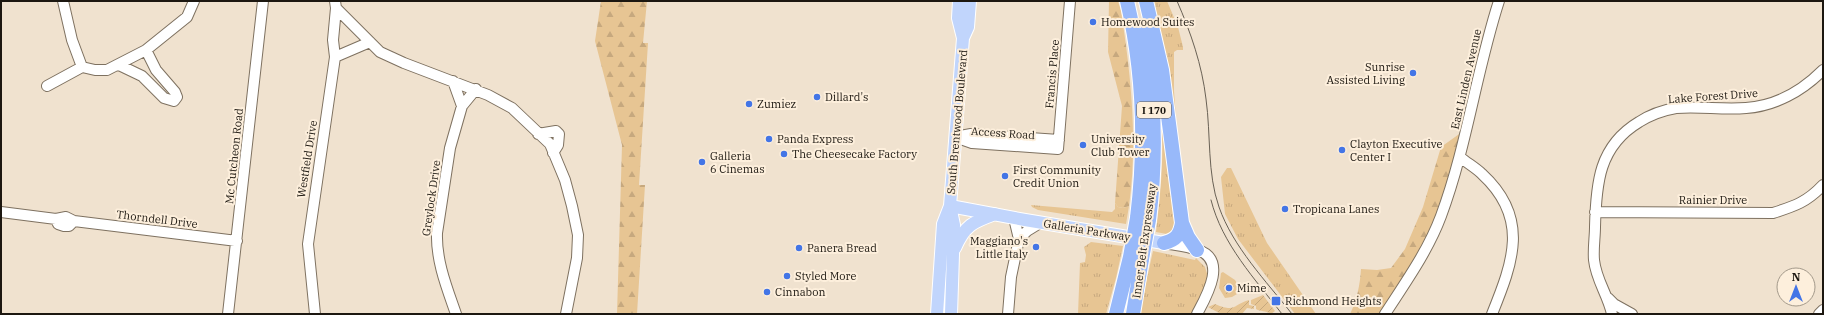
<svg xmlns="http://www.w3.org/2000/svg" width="1824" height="315" font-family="'IBM Plex Serif',serif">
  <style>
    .grass { fill: url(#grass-tufts) }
    .forest { fill: url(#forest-firs) }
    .garden { fill: url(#garden-furrows) }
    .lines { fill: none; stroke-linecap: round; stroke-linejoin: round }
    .minor-casing { stroke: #7e7160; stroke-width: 12 }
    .major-casing { stroke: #fff; stroke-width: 14 }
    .highway-casing { stroke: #fff; stroke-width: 16 }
    .minor { stroke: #fff; stroke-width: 10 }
    .major { stroke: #c1d5fc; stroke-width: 12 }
    .highway { stroke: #98b9fa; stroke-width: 14 }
    .tram { stroke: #696155; stroke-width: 1 }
    .highway-bridge-casing { stroke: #fff; stroke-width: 16; stroke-linecap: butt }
    .highway-bridge { stroke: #98b9fa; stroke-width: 14 }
    .poi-dot { fill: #4375e6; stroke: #fdefdc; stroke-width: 1.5 }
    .labels { text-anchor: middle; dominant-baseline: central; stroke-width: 4; stroke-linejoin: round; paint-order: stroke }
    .shield { fill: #fdefdc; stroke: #60584d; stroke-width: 1 }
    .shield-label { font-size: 10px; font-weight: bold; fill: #1c1710 }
    .poi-label { font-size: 11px; fill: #1c1710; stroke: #fdefdc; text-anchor: start }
    .street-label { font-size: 11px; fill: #1c1710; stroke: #fdefdc }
  </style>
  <defs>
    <pattern id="grass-tufts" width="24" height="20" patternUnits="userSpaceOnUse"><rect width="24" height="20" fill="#e7c593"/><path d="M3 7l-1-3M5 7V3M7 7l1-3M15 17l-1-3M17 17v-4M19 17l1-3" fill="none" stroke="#c6a87e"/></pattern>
    <pattern id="forest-firs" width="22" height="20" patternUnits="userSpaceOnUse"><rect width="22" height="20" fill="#e7c593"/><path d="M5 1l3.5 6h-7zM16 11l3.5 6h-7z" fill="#c6a87e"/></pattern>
    <pattern id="garden-furrows" width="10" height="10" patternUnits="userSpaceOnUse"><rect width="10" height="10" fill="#e7c593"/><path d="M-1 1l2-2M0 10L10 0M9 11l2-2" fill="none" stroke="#c6a87e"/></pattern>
  </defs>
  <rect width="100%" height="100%" fill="#f0e2cf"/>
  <path class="grass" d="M1150 1H1167L1178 27 1183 47V50H1177L1174 52V91L1177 132 1175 133Z
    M1160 106H1163L1177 225 1172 235 1156 232C1161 190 1165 149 1160 106Z
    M1227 168H1231L1267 243 1316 314H1295L1238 239 1225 214 1221 177Z
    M1115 203 1118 207 1123 208 1129 206 1126 224 1038 210 1032 207 1031 205 1112 212 1115 209Z
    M1091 242 1123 246 1116 278 1106 314H1078L1080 263 1085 262 1086 255 1084 247Z
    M1153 251 1195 260 1196 258 1205 267 1209 280 1192 314H1139Z
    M1223 272 1235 280 1238 285 1237 294 1232 297 1225 298 1219 288 1221 273Z"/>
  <path class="forest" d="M601 1H647L643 43H648L639 185H645L637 314H617L622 145 595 41Z
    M1109 1H1118L1121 11C1131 75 1138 141 1129 206L1123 208 1118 207 1115 203 1122 106 1108 52Z
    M1462 132C1454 163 1447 193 1434 222 1420 255 1399 285 1379 314H1350C1357 300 1360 285 1361 269L1377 270 1391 268 1405 249 1423 207 1441 147Z"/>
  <path class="garden" d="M1223 289a6 6 0 1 1 12 0a6 6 0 1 1-12 0Z
    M1263 295 1275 311 1271 314C1265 310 1261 312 1256 309V306L1251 304V300Z
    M1249 300V305L1254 306V309L1247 308 1242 314H1221L1208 307 1215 304C1236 313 1232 305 1249 300Z"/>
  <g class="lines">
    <defs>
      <path id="minor" d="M63 1 72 40 82 67
        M335 1 336 8 380 52 404 63 488 95 512 108 550 144 565 180 572 206 578 235 577 258 566 314
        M335 57 370 42
        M119 65 142 76 164 98 174 101 177 97 175 92 156 70 146 50
        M453 81 462 106
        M47 86 82 67 95 70H107L146 50 187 17 194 1
        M538 134 556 131 559 134 558 145 553 153
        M955 137 972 143 1058 149 1070 1
        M955 137 971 134 1059 140
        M1460 157C1467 163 1476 168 1482 174 1530 218 1513 262 1492 314
        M1 212 56 219 66 217 74 221 237 241
        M1595 212 1773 213C1795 206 1807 202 1823 185
        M56 219 58 224 64 226H69L74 221
        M1019 239 1027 231 1040 223
        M1164 243C1175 245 1187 246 1198 250 1228 260 1206 297 1197 314
        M1608 298 1614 304 1632 314
        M228 314 263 1
        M315 314 308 244 335 57 333 40 336 8
        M456 314C447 288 436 261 437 233L450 148 462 106 476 89
        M1008 314 1011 277 1019 239 1014 218
        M1385 314C1405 283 1428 251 1441 216 1467 146 1476 72 1499 1
        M1612 314C1608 295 1596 280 1594 260 1593 249 1595 237 1595 227 1596 183 1599 146 1639 122 1650 115 1664 110 1676 108 1699 106 1723 110 1746 108 1775 106 1802 91 1823 70
        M1819 314 1823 310"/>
      <path id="major" d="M959 1 958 18 963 38
        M950 206 1025 220 1164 243
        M950 206 954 225 951 314
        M955 248C965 225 973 222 995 214
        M937 314 943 224 950 206 963 38 968 27 970 1"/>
      <path id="highway" d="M1127 1C1144 73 1146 144 1137 218
        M1146 1 1162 70 1182 223 1188 237 1197 250
        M1145 33C1155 96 1157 157 1149 220
        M1164 243C1176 240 1180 235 1182 223
        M1116 314 1130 257
        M1133 314 1142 259"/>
    </defs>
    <use href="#minor" class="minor-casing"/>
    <use href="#major" class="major-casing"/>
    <use href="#highway" class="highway-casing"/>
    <use href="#minor" class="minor"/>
    <use href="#major" class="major"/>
    <use href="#highway" class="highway"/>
    <path class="tram" d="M1177 1C1191 33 1202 65 1206 99 1211 135 1207 173 1219 207 1233 247 1266 281 1292 314
      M1211 200C1222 244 1255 279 1282 314"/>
    <defs>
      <path id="highway-bridge" d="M1130 257 1137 218
        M1142 259 1149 220"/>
    </defs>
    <use href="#highway-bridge" class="highway-bridge-casing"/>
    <use href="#highway-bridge" class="highway-bridge"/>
  </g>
  <g class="poi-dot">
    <circle cx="1093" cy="22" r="4"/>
    <circle cx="1413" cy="73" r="4"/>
    <circle cx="817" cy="97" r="4"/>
    <circle cx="749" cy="104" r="4"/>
    <circle cx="769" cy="139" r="4"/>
    <circle cx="1083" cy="145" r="4"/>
    <circle cx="1342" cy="150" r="4"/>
    <circle cx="784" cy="154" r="4"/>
    <circle cx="702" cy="162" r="4"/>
    <circle cx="1005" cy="176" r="4"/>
    <circle cx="1285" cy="209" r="4"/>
    <circle cx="1036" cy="247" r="4"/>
    <circle cx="799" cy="248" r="4"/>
    <circle cx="787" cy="276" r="4"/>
    <circle cx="1229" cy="288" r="4"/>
    <circle cx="767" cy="292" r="4"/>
    <rect x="1271" y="296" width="10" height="10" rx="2"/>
  </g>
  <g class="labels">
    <rect class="shield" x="1137" y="102" width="34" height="16" rx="3"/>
    <g class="shield-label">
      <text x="1154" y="110">I 170</text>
    </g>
    <g class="poi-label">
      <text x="1101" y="22">Homewood Suites</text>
      <text x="1405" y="67" text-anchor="end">Sunrise<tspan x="1405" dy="13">Assisted Living</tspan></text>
      <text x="825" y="97">Dillard's</text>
      <text x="757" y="104">Zumiez</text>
      <text x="777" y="139">Panda Express</text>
      <text x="1091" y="139">University<tspan x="1091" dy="13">Club Tower</tspan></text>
      <text x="1350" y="144">Clayton Executive<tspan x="1350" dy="13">Center I</tspan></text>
      <text x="792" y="154">The Cheesecake Factory</text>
      <text x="710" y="156">Galleria<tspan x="710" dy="13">6 Cinemas</tspan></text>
      <text x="1013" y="170">First Community<tspan x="1013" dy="13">Credit Union</tspan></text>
      <text x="1293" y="209">Tropicana Lanes</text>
      <text x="1028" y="241" text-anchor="end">Maggiano's<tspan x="1028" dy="13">Little Italy</tspan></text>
      <text x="807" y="248">Panera Bread</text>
      <text x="795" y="276">Styled More</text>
      <text x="1237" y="288">Mime</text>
      <text x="775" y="292">Cinnabon</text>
      <text x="1285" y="301">Richmond Heights</text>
    </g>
    <g class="street-label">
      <text transform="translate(1052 74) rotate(-85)">Francis Place</text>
      <text transform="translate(1466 79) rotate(-77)">East Linden Avenue</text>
      <text transform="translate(1713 96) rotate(-4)">Lake Forest Drive</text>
      <text transform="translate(957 122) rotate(-85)">South Brentwood Boulevard</text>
      <text transform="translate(1003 133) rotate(4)">Access Road</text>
      <text transform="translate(234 156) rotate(-84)">Mc Cutcheon Road</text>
      <text transform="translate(307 159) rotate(-81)">Westfield Drive</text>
      <text transform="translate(431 198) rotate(-82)">Greylock Drive</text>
      <text x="1713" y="200">Rainier Drive</text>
      <text transform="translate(157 219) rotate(7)">Thorndell Drive</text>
      <text transform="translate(1087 230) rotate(9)">Galleria Parkway</text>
      <text transform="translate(1144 241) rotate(-82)">Inner Belt Expressway</text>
    </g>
  </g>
  <rect width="1824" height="315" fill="none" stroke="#1c1710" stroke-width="4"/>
  <g transform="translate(1796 287)"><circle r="19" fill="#fdefdc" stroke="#a3998a"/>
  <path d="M0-3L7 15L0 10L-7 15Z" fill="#4375e6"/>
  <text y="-6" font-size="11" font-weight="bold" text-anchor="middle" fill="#1c1710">N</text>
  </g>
</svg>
